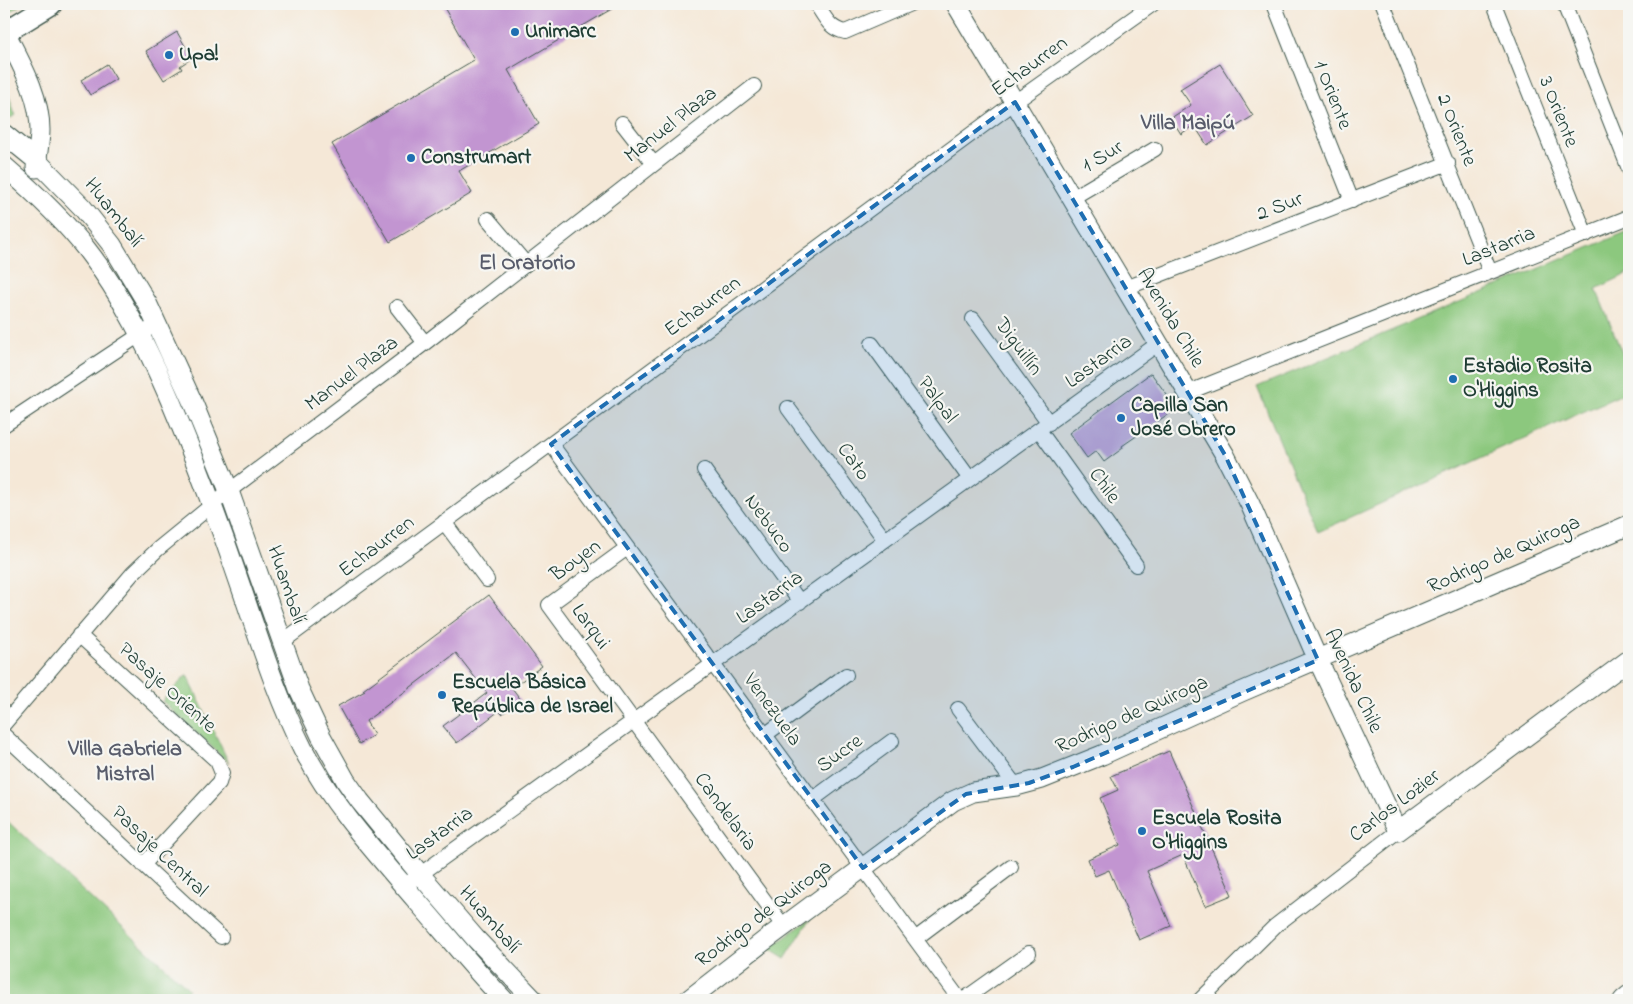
<svg xmlns="http://www.w3.org/2000/svg" width="1633" height="1004" font-family="'Indie Flower',sans-serif">
  <style>
    .green { fill: #8cc87e; stroke: #568259 }
    .building { fill: #c295d1 }
    .lines { fill: none; stroke-linecap: round; stroke-linejoin: round }
    .street-casing { stroke: #3f574c; stroke-width: 16 }
    .secondary-casing { stroke: #3f574c; stroke-width: 21 }
    .primary-casing { stroke: #3f574c; stroke-width: 24 }
    .street { stroke: #fff; stroke-width: 14 }
    .secondary { stroke: #fff; stroke-width: 19 }
    .primary { stroke: #fff; stroke-width: 21 }
    .marked { fill: #1f6fb2; fill-opacity: 0.2; stroke: #1f6fb2; stroke-width: 4; stroke-dasharray: 10 6; stroke-linejoin: round }
    .poi-dot { fill: #1f6fb2; stroke: #f6f6f2; stroke-width: 2 }
    .labels { text-anchor: middle; dominant-baseline: central; stroke-width: 4.5; stroke-linejoin: round; paint-order: stroke }
    .poi-label { font-size: 21px; font-weight: bold; fill: #1f3d34; stroke: #f6f6f2; text-anchor: start }
    .street-label { font-size: 21px; fill: #1f3d34; stroke: #f6f6f2 }
    .neighbourhood-label { font-size: 22px; font-weight: bold; fill: #585c6b; stroke: #f6f6f2 }
  </style>
  <rect width="100%" height="100%" fill="#f6f6f2"/>
  <filter id="ink" filterUnits="userSpaceOnUse"><feTurbulence type="fractalNoise" baseFrequency=".02" numOctaves="2"/><feDisplacementMap in="SourceGraphic" scale="10" xChannelSelector="R" yChannelSelector="G"/><feConvolveMatrix kernelMatrix="1 2 1 2 8 2 1 2 1" color-interpolation-filters="sRGB"/></filter>
  <filter id="wash" filterUnits="userSpaceOnUse"><feTurbulence type="fractalNoise" baseFrequency=".0096" numOctaves="4" result="noise"/><feDisplacementMap in="SourceGraphic" scale="20" xChannelSelector="R" yChannelSelector="G"/><feGaussianBlur stdDeviation="1.12" result="paint"/><feColorMatrix in="noise" values="0 0 0 0 0 0 0 0 0 0 0 0 0 0 0 0 0 1.4 0 .05"/><feComposite in="paint" operator="in"/></filter>
  <g filter="url(#wash)">
    <rect width="100%" height="100%" fill="#f5e8d7"/>
    <path class="green" d="M4 4H22L4 15Z
      M4 80 15 115 11 118 4 113Z
      M1626 232 1629 239V273L1596 289 1629 370V391L1318 532 1257 387Z
      M187 675 229 763 162 701Z
      M4 818 189 989 178 1000H4Z
      M810 919 785 959 769 949Z"/>
    <g id="blocks">
      <path class="building" d="M442 4H620L508 70 539 124 459 171 472 193 390 242 332 144 474 60Z
        M177 32 192 58 180 66 182 69 164 80 146 51Z
        M107 64 116 79 90 95 81 80Z
        M1220 64 1253 116 1207 145 1194 125 1181 134 1171 118 1191 105 1180 89Z
        M1151 373 1167 395 1165 396 1174 410 1122 446 1123 448 1104 462 1096 451 1087 458 1069 433Z
        M489 595 542 666 512 688 521 700 502 714 499 711 457 743 443 726 487 693 456 653 366 721 374 735 359 744 338 706 365 691 363 690Z
        M1169 751 1232 895 1205 906 1183 855 1147 871 1171 926 1139 940 1109 870 1095 876 1088 859 1120 845 1100 798 1118 790 1111 776Z"/>
    </g>
  </g>
  <g filter="url(#ink)">
    <use href="#blocks" fill-opacity="0" stroke="#3f574c" stroke-width="1"/>
    <g class="lines">
      <defs>
        <path id="street" d="M816 4C825 17 829 29 845 32L910 4
          M1274 4 1352 201
          M1383 4 1490 272
          M1494 4 1586 235
          M1564 4 1629 169
          M622 123 654 164
          M1072 198 1155 149
          M488 219 526 264
          M1126 288 1448 163
          M397 307 425 343
          M973 319 1049 423
          M872 344 970 479
          M1189 392 1629 217
          M788 408 885 540
          M4 425 147 330
          M1039 430 1136 565
          M551 444 960 1000
          M704 470 800 602
          M444 522 487 580
          M627 548 549 605 784 927
          M79 635 217 761 222 773 219 783 143 865
          M282 642 1015 102 1153 4
          M958 709 1016 786
          M4 724 133 573 158 549 229 491 425 343 754 86
          M4 735 221 937
          M765 735 846 675
          M812 800 892 741
          M404 886 1159 343
          M915 939 1011 867
          M963 1000 1029 953
          M1200 1000 1275 926 1398 831"/>
        <path id="secondary" d="M956 4 1225 455 1250 504 1318 660 1398 831 1629 660
          M5 32C20 62 40 95 40 130 40 142 37 155 36 168
          M4 134 36 160 82 207 112 245 147 303 193 403 229 491 299 689 321 736 346 781 360 801 419 873 475 938 534 1000
          M4 166C34 192 63 219 87 250 123 296 148 349 171 402 197 463 220 525 241 587 260 642 277 697 303 749 332 805 375 852 416 900 445 933 473 968 504 1000
          M688 1000 764 941 953 801 973 792 1016 786 1042 779 1102 755 1241 692 1629 525
          M1623 1000 1629 995"/>
        <path id="primary" d="M4 33 51 4"/>
      </defs>
      <use href="#street" class="street-casing"/>
      <use href="#secondary" class="secondary-casing"/>
      <use href="#primary" class="primary-casing"/>
      <use href="#street" class="street"/>
      <use href="#secondary" class="secondary"/>
      <use href="#primary" class="primary"/>
    </g>
  </g>
  <path class="marked" d="M1015 102 1225 455 1318 660 1073 767 1029 783 966 794 863 868 551 444Z"/>
  <g class="poi-dot">
    <circle cx="515" cy="32" r="5"/>
    <circle cx="169" cy="55" r="5"/>
    <circle cx="411" cy="158" r="5"/>
    <circle cx="1453" cy="379" r="5"/>
    <circle cx="1121" cy="418" r="5"/>
    <circle cx="442" cy="695" r="5"/>
    <circle cx="1142" cy="831" r="5"/>
  </g>
  <g class="labels">
    <g class="poi-label">
      <text x="525" y="32">Unimarc</text>
      <text x="179" y="55">Upa!</text>
      <text x="421" y="158">Construmart</text>
      <text x="1463" y="367">Estadio Rosita<tspan x="1463" dy="24">O'Higgins</tspan></text>
      <text x="1131" y="406">Capilla San<tspan x="1131" dy="24">José Obrero</tspan></text>
      <text x="452" y="683">Escuela Básica<tspan x="452" dy="24">República de Israel</tspan></text>
      <text x="1152" y="819">Escuela Rosita<tspan x="1152" dy="24">O'Higgins</tspan></text>
    </g>
    <g class="street-label">
      <text transform="translate(1030 67) rotate(-36)">Echaurren</text>
      <text transform="translate(1332 95) rotate(68)">1 Oriente</text>
      <text transform="translate(1558 112) rotate(68)">3 Oriente</text>
      <text transform="translate(671 125) rotate(-38)">Manuel Plaza</text>
      <text transform="translate(1456 130) rotate(68)">2 Oriente</text>
      <text transform="translate(1103 157) rotate(-31)">1 Sur</text>
      <text transform="translate(1280 207) rotate(-21)">2 Sur</text>
      <text transform="translate(113 213) rotate(52)">Huambalí</text>
      <text transform="translate(1499 247) rotate(-22)">Lastarria</text>
      <text transform="translate(703 307) rotate(-36)">Echaurren</text>
      <text transform="translate(1170 318) rotate(59)">Avenida Chile</text>
      <text transform="translate(1018 347) rotate(54)">Diguillín</text>
      <text transform="translate(1099 362) rotate(-36)">Lastarria</text>
      <text transform="translate(352 374) rotate(-37)">Manuel Plaza</text>
      <text transform="translate(937 400) rotate(54)">Palpal</text>
      <text transform="translate(853 462) rotate(54)">Cato</text>
      <text transform="translate(1104 486) rotate(54)">Chile</text>
      <text transform="translate(768 524) rotate(54)">Nebuco</text>
      <text transform="translate(377 547) rotate(-37)">Echaurren</text>
      <text transform="translate(1504 555) rotate(-24)">Rodrigo de Quiroga</text>
      <text transform="translate(576 561) rotate(-36)">Boyen</text>
      <text transform="translate(286 585) rotate(71)">Huambalí</text>
      <text transform="translate(770 598) rotate(-36)">Lastarria</text>
      <text transform="translate(590 627) rotate(54)">Larqui</text>
      <text transform="translate(1353 681) rotate(65)">Avenida Chile</text>
      <text transform="translate(167 688) rotate(42)">Pasaje Oriente</text>
      <text transform="translate(772 710) rotate(54)">Venezuela</text>
      <text transform="translate(1132 715) rotate(-24)">Rodrigo de Quiroga</text>
      <text transform="translate(840 754) rotate(-36)">Sucre</text>
      <text transform="translate(1395 806) rotate(-37)">Carlos Lozier</text>
      <text transform="translate(725 812) rotate(54)">Candelaria</text>
      <text transform="translate(440 834) rotate(-36)">Lastarria</text>
      <text transform="translate(159 852) rotate(43)">Pasaje Central</text>
      <text transform="translate(764 914) rotate(-37)">Rodrigo de Quiroga</text>
      <text transform="translate(489 920) rotate(49)">Huambalí</text>
    </g>
    <g class="neighbourhood-label">
      <text x="1188" y="124">Villa Maipú</text>
      <text x="527" y="264">El Oratorio</text>
      <text x="125" y="750">Villa Gabriela<tspan x="125" dy="25">Mistral</tspan></text>
    </g>
  </g>
  <rect width="1633" height="1004" fill="none" stroke="#f6f6f2" stroke-width="20"/>
</svg>
